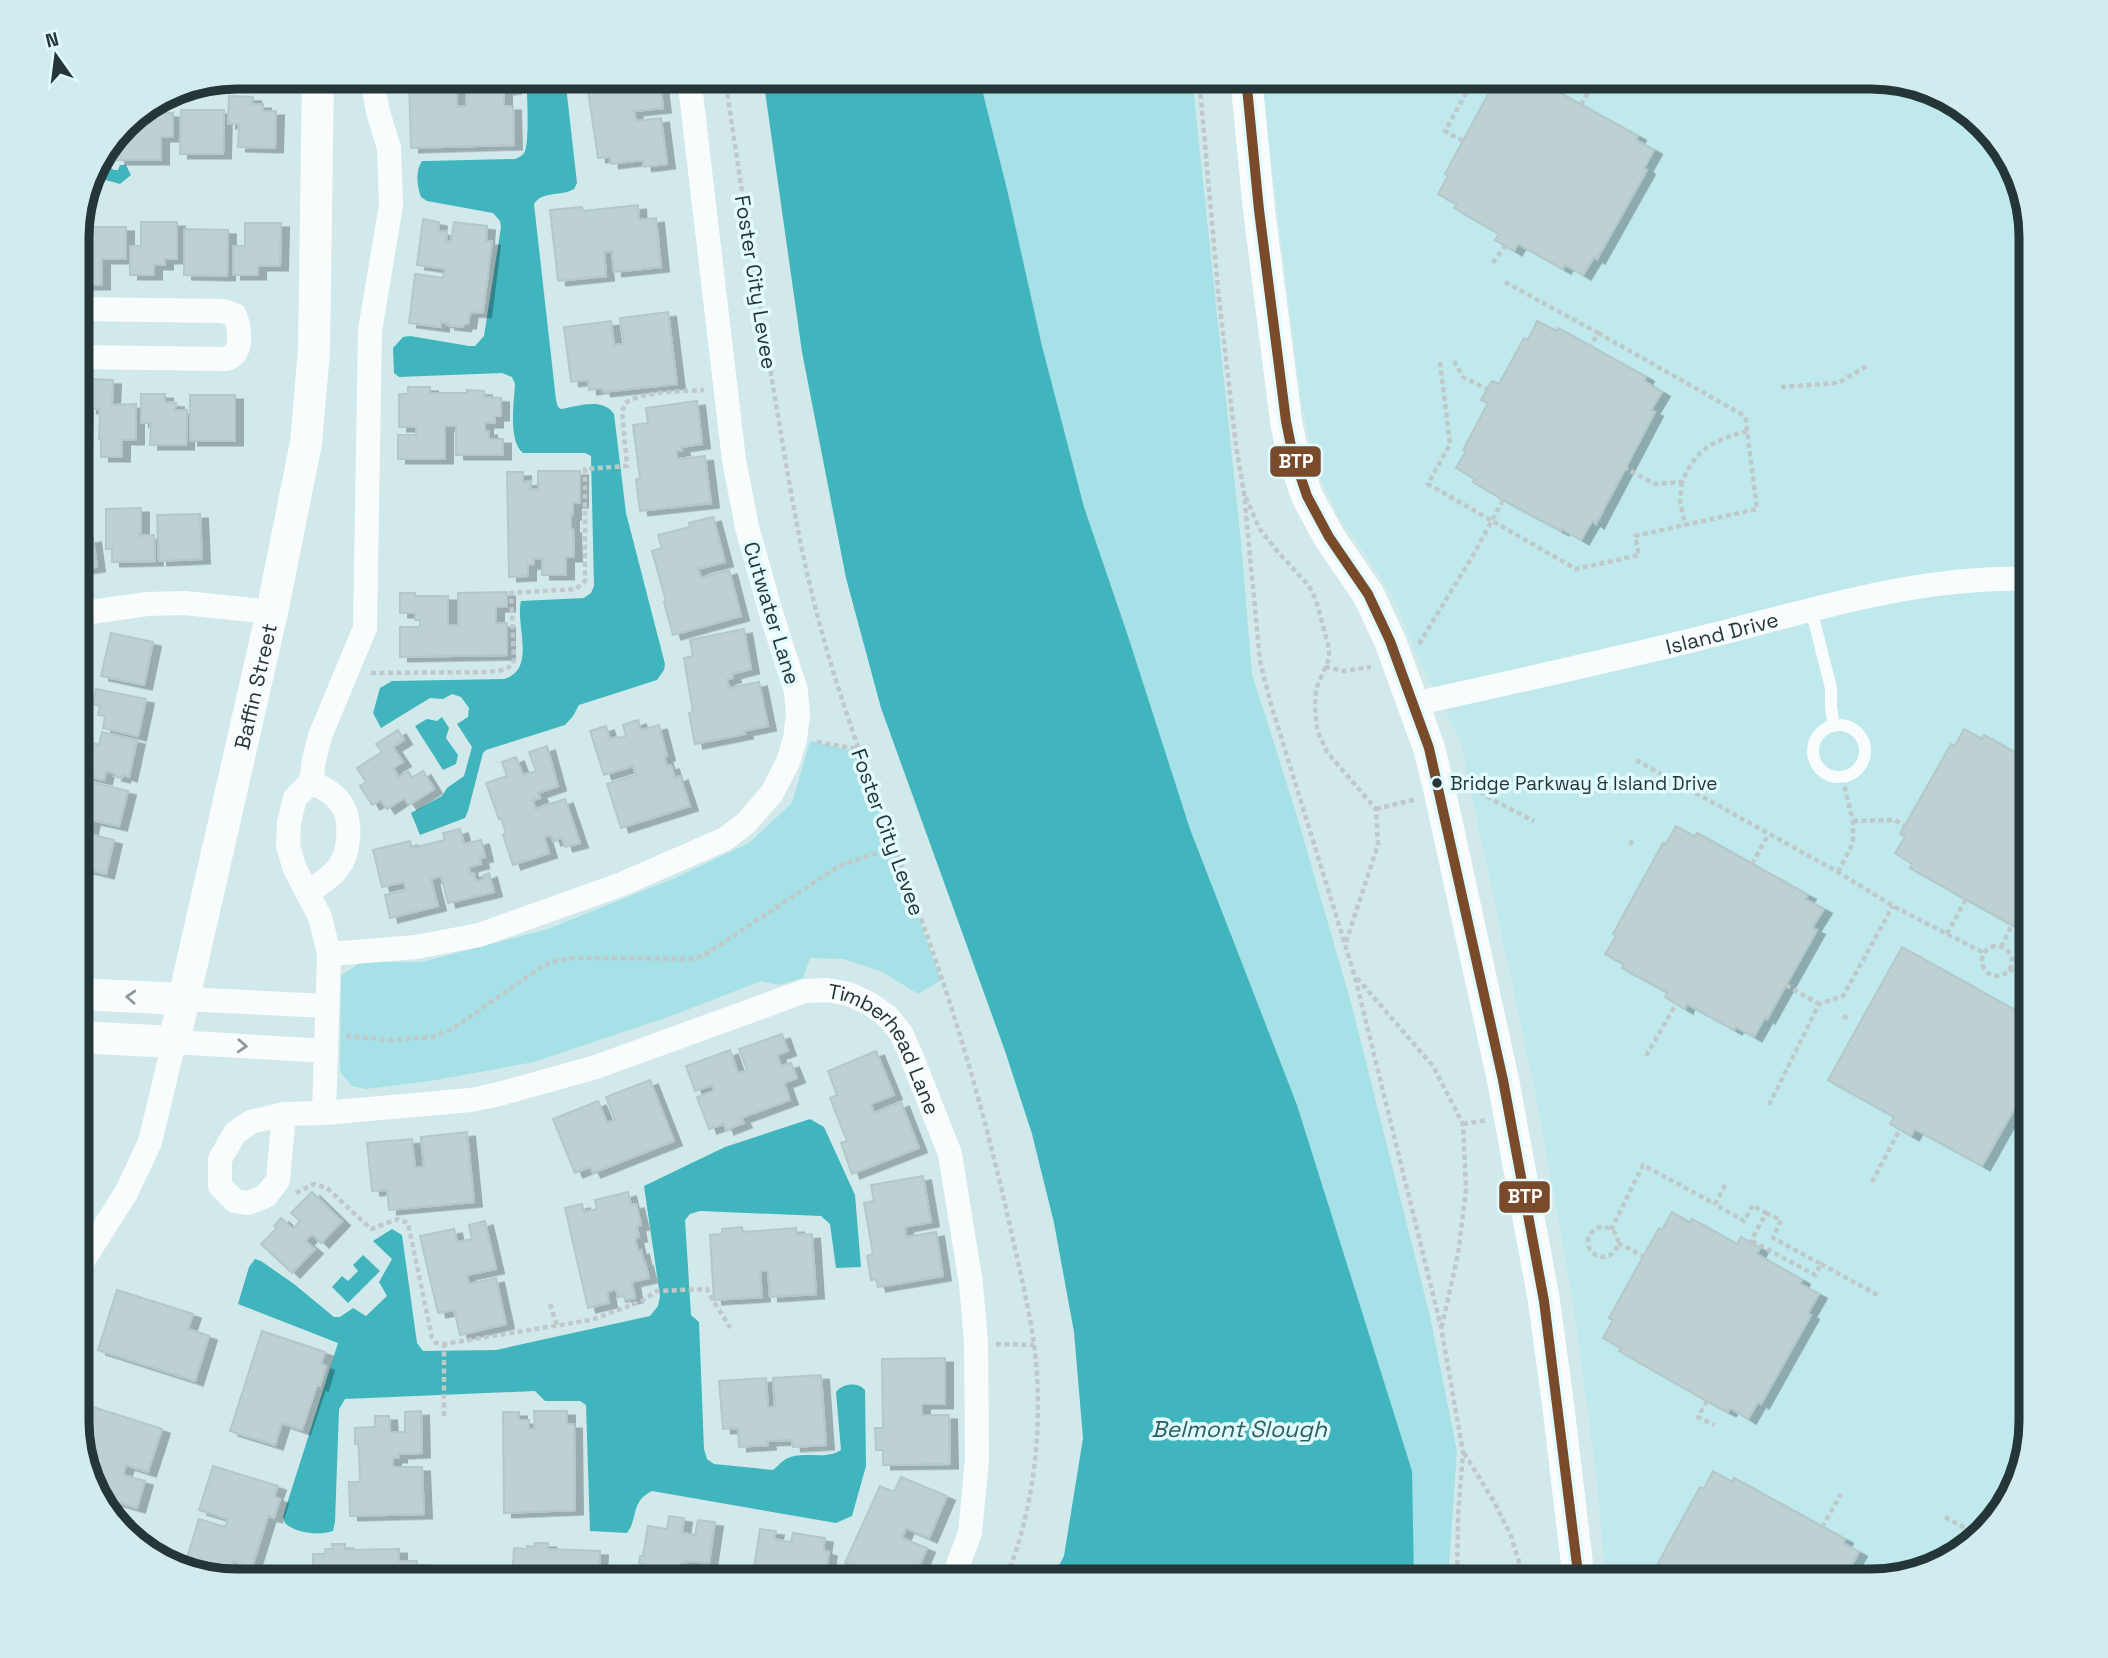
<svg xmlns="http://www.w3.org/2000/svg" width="2108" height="1658" font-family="'Space Grotesk',sans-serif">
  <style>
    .built { fill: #c0e9ed }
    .green { fill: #a5e1e6 }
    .water { fill: #40b5bd }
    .building { fill: #bdd0d2; stroke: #b5c8c9; stroke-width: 2; filter: url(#shadow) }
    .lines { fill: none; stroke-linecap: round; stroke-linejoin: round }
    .path { stroke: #c0c9c9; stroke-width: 4.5; stroke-dasharray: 5 3.5; stroke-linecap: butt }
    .service { stroke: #f8fcfc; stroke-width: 12 }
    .minor { stroke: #f8fcfc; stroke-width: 24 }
    .tertiary { stroke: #f8fcfc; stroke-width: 32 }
    .bus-1-casing { stroke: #e1fbfe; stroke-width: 16 }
    .bus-1 { stroke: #7a4b2a; stroke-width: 10 }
    .oneway { stroke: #8e999a }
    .bus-dot { fill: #253638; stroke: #e1fbfe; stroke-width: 2.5 }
    .labels { text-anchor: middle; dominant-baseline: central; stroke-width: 7; stroke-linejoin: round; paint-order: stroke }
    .bus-label { font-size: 19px; fill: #253638; stroke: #e1fbfe; text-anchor: start }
    .street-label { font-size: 21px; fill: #253638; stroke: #e1fbfe }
    .water-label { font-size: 23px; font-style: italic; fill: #2b5f63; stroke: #e1fbfe }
    .rim { fill: none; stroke: #253638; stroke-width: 9 }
    .line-badge { stroke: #e1fbfe; stroke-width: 2.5 }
    .badge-label { font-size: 19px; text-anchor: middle; font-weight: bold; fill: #fff }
  </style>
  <defs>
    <filter id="shadow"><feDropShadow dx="8" dy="4.5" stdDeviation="0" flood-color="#0004"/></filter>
  </defs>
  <rect width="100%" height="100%" fill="#d1e9eb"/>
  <path class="built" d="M1261 77H1871L1932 89 1976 116 2015 167 2031 237V1421L2022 1473 1992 1526 1941 1565 1871 1581H1606L1596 1472 1572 1295 1535 1091 1460 740 1419 661 1397 606 1377 571 1338 515 1319 475 1313 455 1301 401Z"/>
  <path class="green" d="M979 77H1192L1241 542 1252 674 1297 816 1351 1003 1430 1316 1457 1451 1448 1581H1414L1411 1471 1297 1105 1190 829 1128 636 1084 507 1042 346 1007 189Z
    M810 741 859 752 941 980 918 994 883 972 843 959 810 958 803 978 779 985 761 981 671 1016 534 1062 430 1081 366 1089 352 1086 340 1072 341 976 368 957 388 962H422L548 929 675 878 749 843 792 803Z"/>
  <path class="water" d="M526 77H565L577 183 574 189C561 197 543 190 534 204L556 400 558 407 561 409C578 406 603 397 614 414L626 513 665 664 664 670 657 680 579 705 573 716 565 725 486 750 483 753 468 811 465 818 420 835 411 813 442 796 447 788 464 776 472 747 457 724 468 717 469 708 461 697 452 694 443 699 430 698 381 728 373 713 380 688 392 681 504 679C537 670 515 625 521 601L584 598 591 593 594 586 591 456 585 453H523C508 441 514 403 515 384L512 377 502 373 399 377 394 373 393 348 403 337 410 336 469 346H475L484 336 501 227 500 221 493 213 427 201 421 197C417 186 415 171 422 161H427L515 159C518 158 523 155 524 153 530 145 527 90 526 77Z
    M763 77H979L1007 189 1042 346 1084 507 1128 636 1190 829 1297 1105 1412 1471 1414 1581H1051L1064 1556 1083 1438 1074 1332 1054 1223 1032 1134 1005 1051 881 708 846 578 802 352Z
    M105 164 114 170H118L120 165H126L131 175 120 184C111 181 103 180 94 176V173Z
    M442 717 449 728 446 738 458 755 456 764 443 770 415 726 427 719 437 721Z
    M810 1119 824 1127 855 1195 861 1267 836 1268 830 1224 821 1216 700 1211 690 1214 685 1220 691 1315 699 1322 704 1449 707 1459 714 1464 773 1470C777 1467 782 1461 786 1459 802 1450 824 1461 841 1450L836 1392C843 1383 858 1382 865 1390L866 1466 852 1516 836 1523 652 1491C630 1502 639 1517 627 1533L590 1531 586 1405 580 1401H545L535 1391 345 1399 339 1409 335 1522 333 1531C319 1536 295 1533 285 1523L283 1517 285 1510 338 1343 238 1304 249 1267 255 1259 261 1261 294 1284 334 1317H340L353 1308 366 1316 387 1296 379 1282 392 1259 373 1241 392 1229 402 1235 417 1343 423 1351 496 1350 650 1316 658 1306 660 1296 644 1186 725 1147Z
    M363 1255 380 1271 348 1303 332 1287 342 1276 348 1281 358 1271 353 1265Z"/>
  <path class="building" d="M409 77H456L457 107 466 106V77H512L513 89 504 90V106H513L514 145 411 148Z
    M586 77H659L663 108 634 111 636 121 661 118 667 164 644 167 643 160 611 164 610 157 598 158Z
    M1503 77H1522L1525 79 1526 77H1531L1638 136 1636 140 1654 150 1644 168 1647 170 1597 259 1594 257 1583 275 1565 265 1563 269 1518 244 1514 251 1495 240 1499 234 1454 208 1457 204 1438 194 1448 176 1445 174 1493 85 1497 87Z
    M229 96 253 97 252 104H263V111H276L275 148 238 147 239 124H228Z
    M181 110H224L223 154H180Z
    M138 113H173V137H161V160H117V135L131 117Z
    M638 205 639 220 656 218 661 267 614 272 612 251 604 252 606 276 558 281 550 210 582 207 583 211Z
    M423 219 439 222 438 231 447 232 446 241 451 242 454 222 487 226 486 241H492L483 313 470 312 468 324H464L463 327 447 325 448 323 441 322V327L409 323 415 274 443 278 445 269 417 265Z
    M141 222H177V259H165V265H154V275H130V246H141Z
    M245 223H281L280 266H258V275H233V246H245Z
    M89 227H126V259H102V285H78V258H89Z
    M184 229 228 230 227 276 184 275Z
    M668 312 677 384 603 392 602 388 589 390 588 380 571 382 564 327 611 321 614 345 624 344 620 318Z
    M1537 321 1556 331 1558 328 1646 377 1644 381 1662 392 1651 410 1655 412 1596 524 1592 521 1581 540 1562 529 1561 531 1503 500 1473 482 1475 479 1456 468 1466 451 1463 450 1488 403 1481 400 1492 381 1499 384 1524 338 1528 340Z
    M90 379 113 380 112 405 136 404V440H122V457H101V439H99L100 409H89Z
    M408 387H430V393H467V390L484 391V397L501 398V416H495V423H485V431H489V439H503V455H456V426H445V459H398V435H416V427H399V394H408Z
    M141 394H165V402L176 403 175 410H187L186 445H150L151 423H141Z
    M190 395H235V441H190Z
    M697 401 702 444 681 447 682 451H677V459L705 456 711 503 640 511 636 479H640L633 425 648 423 646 408Z
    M77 407H85L84 445H77Z
    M538 471H580V503H573V515H571V529H573L574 557H566V575H542V559H534V564L528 565V576L509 577 507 472H523V482L531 481 530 490 538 489Z
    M141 508V533H139V536L154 535 155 561 112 562V549H106V509Z
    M200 514 202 559 159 561 157 515Z
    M713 517 725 562 698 569 701 578 729 570 741 616 673 635 664 602 666 601 652 551 662 548 658 535 690 527 689 523Z
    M77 518 82 540 93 538 97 567 77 570Z
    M507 592V607H496V623H507V655L400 657V627H420V620H415V613H400V593H415V596H448V625H458V593Z
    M744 629 751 669 732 674 733 678 727 679 729 688 759 682 768 726 744 731 745 734 695 744 689 713 693 712 684 658 693 656 690 640Z
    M111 633 153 642 144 685 101 676Z
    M96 689 146 699 138 736 103 728 105 716 98 715 100 706 93 704Z
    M638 720 641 730 659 725 667 756 664 757 667 766 671 765 675 778 680 776 690 806 621 828 607 784 636 775 633 766 604 775 590 731 606 726 610 739 618 737 619 738 626 736 623 725Z
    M1964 729 1982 739 1984 735 2030 761 2031 759V931L2023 926 2021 930 1910 868 1912 864 1895 853 1905 837 1900 834 1951 744 1955 746Z
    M398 730 404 740 393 747 403 762 393 768 399 777 408 771 412 778 423 771 434 789 409 805 404 798 387 809 381 800 372 805 360 786 366 782 357 768 382 752 376 744Z
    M102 732 137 740 129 777 123 775 122 778 114 776 115 774 106 771 104 780 77 774 85 741 99 745Z
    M547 746 558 786 538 793 540 798 533 800 535 809 565 799 580 843 565 847 562 838 553 841 551 835 544 837 549 853 513 865 503 835 506 833 501 818 499 819 486 783 507 776 502 762 516 757 523 775 536 771 529 752Z
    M92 782 128 791 119 826 92 820 90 830 77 827V802L89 805Z
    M1676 826 1695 837 1697 833 1808 895 1805 899 1824 909 1812 928 1817 930 1767 1019 1765 1017 1754 1037 1736 1027 1734 1030 1687 1004 1685 1009 1676 1004 1665 997 1667 992 1622 968 1624 964 1605 954 1616 936 1613 934 1663 843 1666 844Z
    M460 829 464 844 481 840 485 857 480 858 481 864 469 867 470 874 474 873 476 881 485 879 484 875 489 873 494 892 448 903 441 876 431 879 438 906 390 918 385 895 406 890 404 882 382 887 373 850 410 841 412 848 445 840 443 833Z
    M77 831 114 840 106 874 82 868 79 882H77Z
    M1902 947 2031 1019V1079L1982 1166 1915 1129 1911 1136 1890 1124 1894 1117 1828 1080Z
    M782 1034 788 1051 777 1055 781 1066 791 1063 797 1078 784 1083 790 1100 741 1118 744 1123 726 1130 724 1124 709 1129 697 1097 714 1091 712 1085 695 1091 686 1066 730 1050 738 1073 747 1070 739 1049Z
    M876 1051 894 1095 871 1104 874 1113 901 1102 919 1148 852 1174 841 1143 847 1141 830 1098 837 1095 828 1071Z
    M650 1080 674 1141 593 1173 590 1167 575 1173 553 1119 598 1101 607 1123 615 1120 606 1097Z
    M467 1132 474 1202 389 1210 387 1190 372 1191 367 1143 412 1139 415 1168 424 1167 421 1137Z
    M923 1176 931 1222 905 1227 906 1237 936 1232 943 1276 878 1287 876 1279 871 1280 867 1256 873 1254 864 1203 874 1201 871 1185Z
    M312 1192 342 1221 321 1243 312 1234 305 1241 315 1249 292 1273 261 1244 277 1228 274 1226 281 1218 293 1229 300 1221 291 1213Z
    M628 1192 631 1205 636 1204 641 1225 637 1226 639 1237 635 1238 638 1251 641 1250 644 1263 645 1262 649 1278 632 1282 635 1298 625 1300 624 1296 618 1297 616 1289 607 1292 609 1303 588 1308 565 1208 582 1204 584 1212 597 1209 595 1200Z
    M1672 1212 1690 1223 1692 1219 1737 1244 1741 1237 1760 1248 1757 1254 1802 1280 1800 1284 1819 1294 1808 1313 1811 1315 1761 1404 1758 1402 1748 1419 1730 1408 1728 1412 1707 1401 1619 1351 1621 1348 1603 1338 1613 1320 1609 1318 1659 1228 1662 1230Z
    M485 1221 496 1269 467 1275 469 1284 496 1278 506 1324 460 1335 454 1310 438 1313 420 1236 454 1229 457 1242 472 1239 469 1225Z
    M742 1227 743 1232 796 1228 797 1235 812 1234 816 1294 770 1297 768 1271H760L762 1297 714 1300 710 1235 722 1234V1229Z
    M117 1290 193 1314 188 1329 209 1336 195 1381 98 1350Z
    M262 1331 325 1352 321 1364 326 1366 320 1386 317 1385 302 1430 282 1423 275 1445 230 1431Z
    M945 1358V1404H922V1415H949L950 1464 883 1465V1450H876L875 1428H883L882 1359Z
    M821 1375 826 1445 793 1447 792 1440 767 1441 768 1445 739 1447 738 1428 723 1429 719 1381 766 1378 768 1408 775 1407 773 1378Z
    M93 1407 162 1429 148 1472 126 1465 123 1475 145 1481 137 1508 106 1499 104 1505 93 1491 81 1444Z
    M421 1411 422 1453 399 1454V1458H393V1467H422L424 1514 350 1516 349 1482H360L359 1455 358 1443 355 1444V1428L375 1427V1416H389L390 1432H405V1412Z
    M534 1411H567V1424H574L575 1510 504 1513 503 1412H519V1420H529V1429H535Z
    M213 1466 278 1486 274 1497 280 1499 274 1518 268 1516 252 1567 233 1561 228 1578 185 1564 199 1519 225 1527 228 1519 199 1510Z
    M1713 1471 1732 1482 1734 1478 1845 1539 1843 1543 1859 1552 1849 1570 1853 1572 1848 1581H1654L1656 1578 1651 1576 1700 1487 1704 1489Z
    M901 1477 947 1496 929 1538 906 1528 902 1538 927 1548 913 1581H887L845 1563 880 1486 894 1492Z
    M669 1516 684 1518 682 1533 695 1535 698 1520 715 1522 709 1563 686 1561V1563H681L680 1570 685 1571V1574L707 1577 706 1581H635V1578L640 1579 642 1564 639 1563 640 1556H643L648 1526 667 1529Z
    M760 1529 776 1531 774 1539 791 1542 793 1533 825 1538 823 1550 829 1552 826 1571 823 1570 821 1581H776V1578L753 1575Z
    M535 1543H548V1549L600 1551 599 1569 615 1570V1581H512L514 1548 527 1549V1546L534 1547Z
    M332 1544H345V1550L399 1549V1561H417V1581H313V1554H325V1549H333Z"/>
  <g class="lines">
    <path class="path" d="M725 77C740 182 757 287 774 392 786 463 797 536 815 606 846 730 897 847 938 967 966 1050 990 1136 1009 1222 1018 1262 1028 1303 1034 1344 1044 1422 1035 1508 1005 1581
      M1199 77 1218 290 1236 446 1244 493 1260 661 1270 701 1355 977 1441 1327 1463 1452 1458 1516 1457 1581
      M1581 105 1596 79
      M1463 141 1445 131 1475 77
      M1493 263 1505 246
      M1505 282 1598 333 1590 347
      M1598 333 1743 415 1746 420 1747 431
      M1454 361 1463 377 1487 389
      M1440 362 1450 444 1428 484 1576 569 1639 555 1635 536 1757 509 1747 431C1713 441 1696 448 1682 482L1655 484 1625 468
      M1781 387 1838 383 1867 366
      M1682 482 1680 501 1685 525
      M1246 497 1259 528 1277 551 1309 586 1316 600 1329 648V659L1316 689 1315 707 1317 730 1327 752 1376 809 1378 845 1346 942
      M1419 644 1475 552 1503 500
      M1325 667 1344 671 1371 667
      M371 673 488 672C500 670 509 672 514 660L511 593 576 589 585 581V469L627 466 622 411 625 403C647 390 679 392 704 390
      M817 742 858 749
      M1636 760 1838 872 1893 906 1984 953
      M1464 790 1474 788 1491 799 1534 821
      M1376 809 1417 799
      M1853 821 1895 820 1905 826
      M1630 845 1633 839
      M1752 864 1768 835
      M1838 872 1853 843V821L1842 777
      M1947 934 1966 899
      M1982 961a15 15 0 1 1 30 0a15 15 0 1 1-30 0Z
      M2001 947 2012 925
      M2009 969 2031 980
      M1357 978 1433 1066 1463 1124 1466 1190 1458 1254 1442 1326
      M1786 985 1819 1004
      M1843 1016 1849 1019
      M346 1036 391 1040 433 1037 454 1028 541 967 555 961 574 958 695 959 709 952 839 866 894 847
      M1646 1056 1676 1004
      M1769 1105 1819 1004 1843 996 1893 906
      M1463 1124 1487 1120
      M1872 1182 1900 1129
      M1725 1185 1715 1204 1744 1221 1753 1205 1766 1213 1751 1241
      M296 1193 314 1184 327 1188 371 1229 398 1219 408 1223 432 1338 436 1343 444 1344 591 1320 642 1301 657 1291 707 1289C713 1303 723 1314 730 1328
      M1588 1242a15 15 0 1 1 30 0a15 15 0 1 1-30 0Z
      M1611 1230 1643 1165 1715 1204
      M1752 1241 1815 1275 1821 1264 1773 1238 1781 1220 1766 1213
      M1618 1243 1643 1256
      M1821 1264 1881 1297
      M550 1304 557 1326
      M996 1344 1034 1345
      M1707 1401 1698 1417 1714 1425
      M444 1416V1344
      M1464 1453 1493 1500 1511 1536 1525 1581
      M1945 1517 1979 1536
      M1822 1527 1841 1494"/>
    <path class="service" d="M1811 609 1831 688V707L1834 726
      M1813 751a26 26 0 1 1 52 0a26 26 0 1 1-52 0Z"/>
    <g class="minor">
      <path d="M77 357 226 359C244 354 240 330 235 315L223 311 77 309"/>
      <path d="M77 614 147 604 184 603 272 612"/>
      <path id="s1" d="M1413 704C1513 682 1614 660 1713 635 1817 609 1922 575 2031 579"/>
      <path d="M308 892C318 885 331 878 338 868 350 853 352 821 342 805 335 793 323 788 311 782"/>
      <path d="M329 954 416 947 479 935 622 884 725 839 746 823 772 793 788 762 795 739 798 714 796 691 771 613 747 527 734 460 689 77"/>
      <path d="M184 999 327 1006"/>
      <path d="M324 1113 329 954 320 917 295 869 288 846 289 822 295 798 311 782 314 760 320 736 365 628 370 330 391 205 389 148 378 112 372 77"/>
      <path id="s2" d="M284 1114 278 1180 266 1196 248 1203 235 1201 220 1186V1159L235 1133 251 1122 284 1114 324 1113 471 1100 499 1094 596 1067 805 991 828 990 849 994 870 1004 887 1016 901 1033 910 1053 950 1154 971 1284 976 1343 977 1460 970 1533 952 1581"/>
      <path d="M77 1270 126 1193 150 1142 174 1042 325 1051"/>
    </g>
    <g class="tertiary">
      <path d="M1246 77 1259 210 1286 421 1292 451 1307 496 1329 537 1368 594 1390 641 1429 748 1439 788 1503 1080 1544 1301 1558 1404 1579 1581"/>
      <path d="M77 994 184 999"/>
      <path id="s3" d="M77 1037 174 1042 272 612 306 443 314 351 318 77"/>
    </g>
    <defs>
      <path id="bus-1" d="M1246 77 1259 210 1286 421 1292 451 1307 496 1329 537 1368 594 1390 641 1429 748 1503 1080 1544 1301 1579 1581"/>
    </defs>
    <use href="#bus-1" class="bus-1-casing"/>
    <use href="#bus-1" class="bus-1"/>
  </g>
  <defs><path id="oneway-chevron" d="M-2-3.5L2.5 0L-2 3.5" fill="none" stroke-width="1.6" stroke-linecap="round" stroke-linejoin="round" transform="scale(1.75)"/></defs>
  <g class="oneway">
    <use href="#oneway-chevron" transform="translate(131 997) rotate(-177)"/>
    <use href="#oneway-chevron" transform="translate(242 1046) rotate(3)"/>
  </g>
  <circle class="bus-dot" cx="1437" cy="783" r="6"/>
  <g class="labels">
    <g class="bus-label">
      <text x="1450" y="783">Bridge Parkway &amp; Island Drive</text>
    </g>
    <g class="street-label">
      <text transform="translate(756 282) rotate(81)">Foster City Levee</text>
      <text transform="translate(772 613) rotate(73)">Cutwater Lane</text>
      <text stroke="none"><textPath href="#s1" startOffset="317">Island Drive</textPath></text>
      <text stroke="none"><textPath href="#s3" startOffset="462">Baffin Street</textPath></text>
      <text transform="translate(888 832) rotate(70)">Foster City Levee</text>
      <text stroke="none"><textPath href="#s2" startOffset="900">Timberhead Lane</textPath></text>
    </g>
    <g class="water-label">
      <text x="1239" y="1429">Belmont Slough</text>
    </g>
  </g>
  <path d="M0 0H2108V1658H0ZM237 89H1871A148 148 0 0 1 2019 237V1421A148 148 0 0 1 1871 1569H237A148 148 0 0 1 89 1421V237A148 148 0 0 1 237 89Z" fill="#d2ebee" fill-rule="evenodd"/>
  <path class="rim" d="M237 89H1871A148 148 0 0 1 2019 237V1421A148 148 0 0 1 1871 1569H237A148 148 0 0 1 89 1421V237A148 148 0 0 1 237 89Z"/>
  <g class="line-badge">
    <rect x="1269" y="445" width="53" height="33" rx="7" fill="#7a4b2a"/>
    <rect x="1498" y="1180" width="53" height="34" rx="7" fill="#7a4b2a"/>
  </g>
  <g class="badge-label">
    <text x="1296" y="468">BTP</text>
    <text x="1525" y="1203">BTP</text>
  </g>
  <g transform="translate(56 56) rotate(346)" stroke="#e1fbfe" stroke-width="5" paint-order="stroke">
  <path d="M0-5L12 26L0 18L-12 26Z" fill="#253638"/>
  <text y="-10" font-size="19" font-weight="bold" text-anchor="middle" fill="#253638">N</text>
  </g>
</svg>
